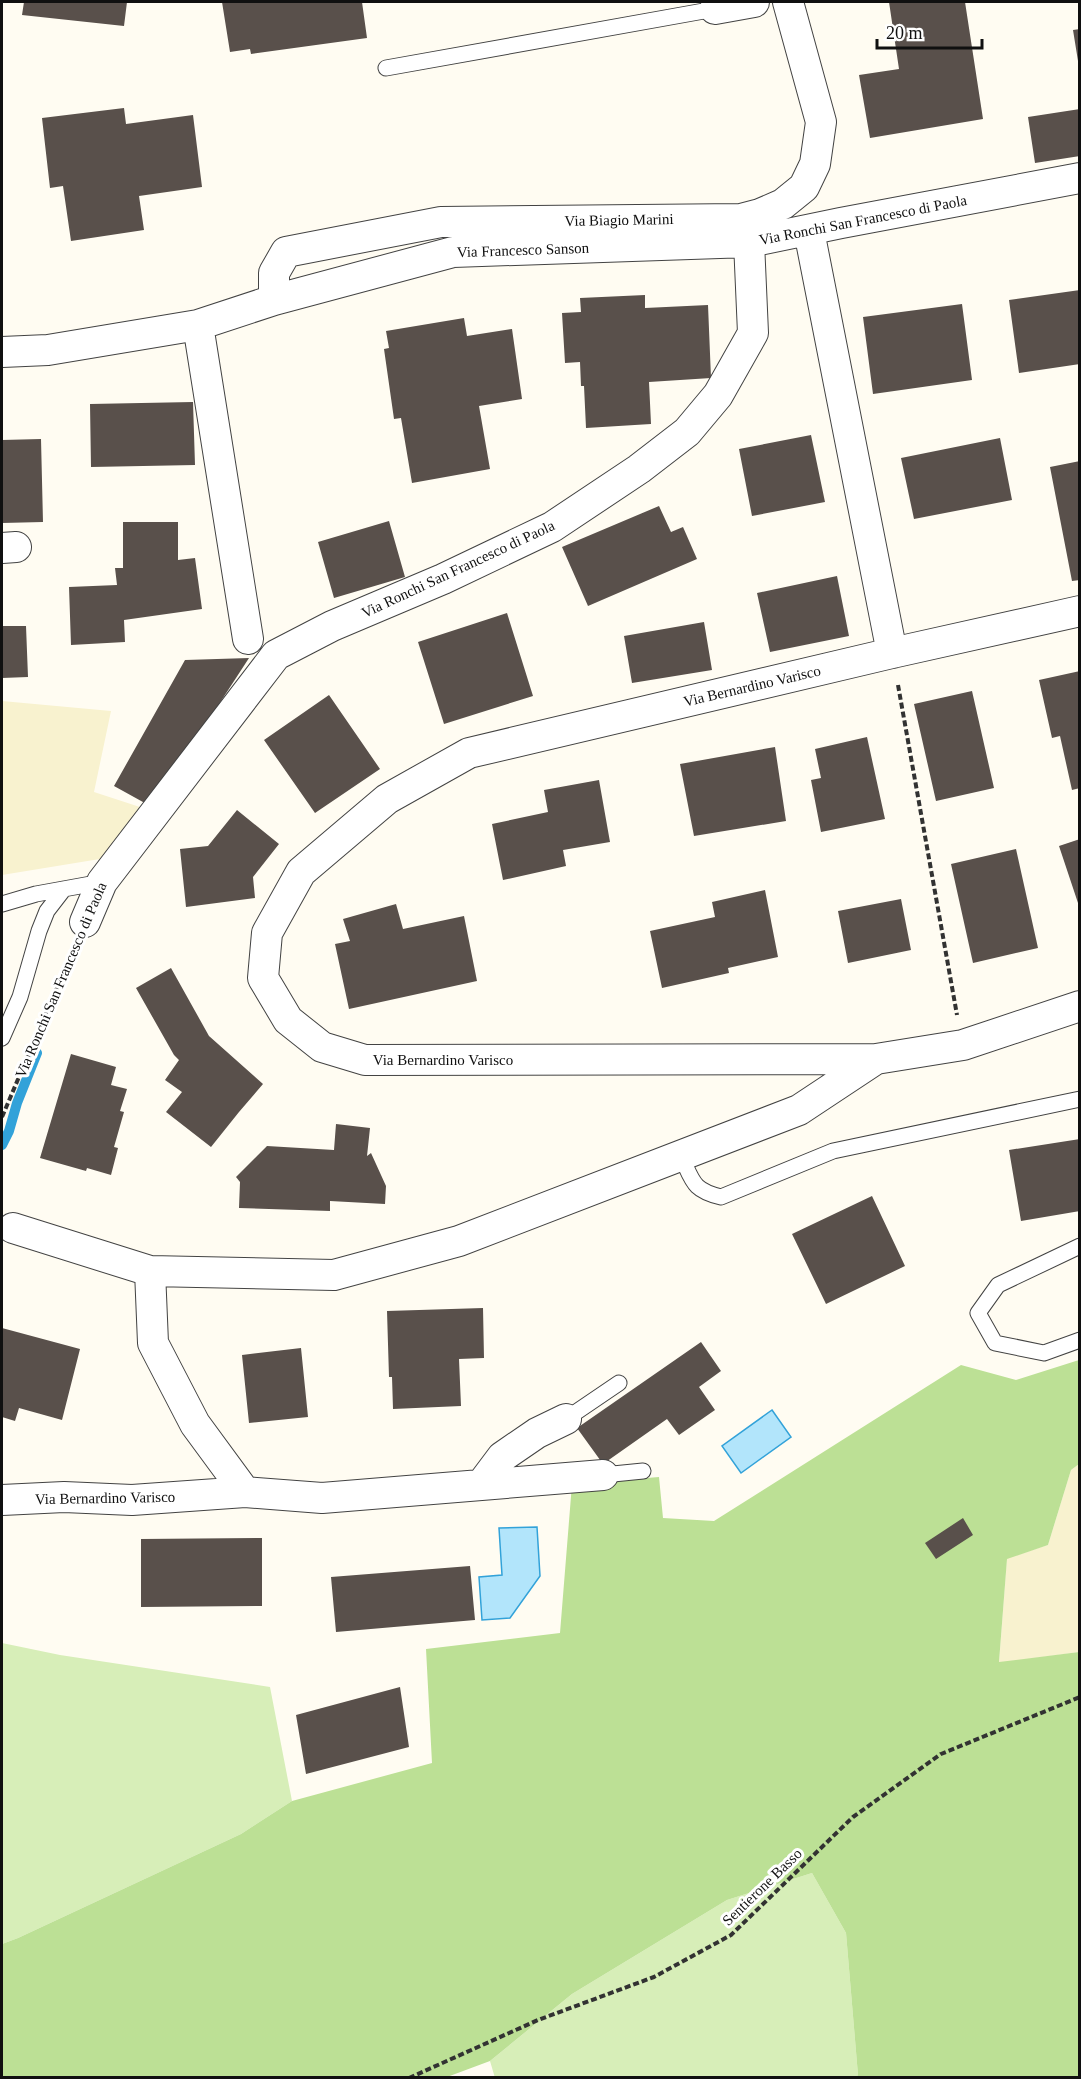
<svg xmlns="http://www.w3.org/2000/svg" width="1081" height="2079" font-family="Georgia,serif">
  <style>
    .farmland { fill: #f8f2cf }
    .green { fill: #d7eeb8 }
    .forest { fill: #bce095 }
    .water { fill: #b2e5fb; stroke: #32a2d9; stroke-width: 1.5 }
    .lines { fill: none; stroke-linecap: round; stroke-linejoin: round }
    .stream { stroke: #32a2d9; stroke-width: 10 }
    .building { fill: #59504b }
    .service-casing { stroke: #434343; stroke-width: 17 }
    .minor-casing { stroke: #434343; stroke-width: 32 }
    .path { stroke: #323232; stroke-width: 4; stroke-dasharray: 6 3; stroke-linecap: butt }
    .service { stroke: #fff; stroke-width: 15 }
    .minor { stroke: #fff; stroke-width: 30 }
    .labels { text-anchor: middle; dominant-baseline: central; stroke-width: 6; stroke-linejoin: round; paint-order: stroke }
    .street-label { font-size: 15px; fill: #101010; stroke: #fff }
  </style>
  <rect width="100%" height="100%" fill="#fffcf2"/>
  <path class="farmland" d="M2 701 111 711 94 792 146 809 112 857 2 875Z
    M1079 1464V1652L999 1663 1007 1558 1048 1545 1071 1470Z"/>
  <path class="green" d="M2 1643 60 1655 270 1687 292 1801 241 1834 18 1938 2 1944Z
    M812 1873 846 1933 858 2075 856 2077 495 2078 490 2061 572 1994 727 1900Z"/>
  <path class="forest" d="M1079 1360V1464L1071 1470 1048 1545 1007 1559 999 1662 1079 1652V2077H856L858 2075 846 1933 812 1873 727 1900 572 1994 490 2061 447 2077H2V1944L18 1938 241 1834 292 1801 432 1763 426 1649 560 1633 572 1484 659 1477 663 1518 714 1521 961 1365 1016 1380Z"/>
  <path class="water" d="M772 1410 791 1437 741 1473 722 1446Z
    M537 1527 540 1576 510 1618 482 1620 479 1577 502 1575 499 1528Z"/>
  <g class="lines">
    <path class="stream" d="M2 1145 9 1131 17 1103 37 1053"/>
  </g>
  <path class="building" d="M24 2H127L124 26 22 15Z
    M222 2H362L367 38 251 54 250 49 230 52Z
    M889 2H965L983 119 870 138 859 75 899 69Z
    M1080 29V61H1078L1073 30Z
    M124 108 126 124 193 115 202 187 139 196 144 230 71 241 63 186 50 188 42 118Z
    M1080 109V156L1035 163 1028 117Z
    M1080 290V364L1019 373 1009 300Z
    M645 295V308L708 305 711 378 649 382 651 424 586 428 584 386H581L580 362 565 363 562 313 581 312 580 298Z
    M962 304 972 380 873 394 863 317Z
    M464 318 467 336 512 329 522 399 479 406 490 469 412 483 401 418 394 419 384 349 389 348 386 331Z
    M193 402 195 465 91 467 90 404Z
    M811 435 825 502 752 516 739 449Z
    M1000 438 1012 500 914 519 901 458Z
    M41 439 43 522 2 523V440Z
    M1080 461V580L1072 581 1050 467Z
    M659 506 671 532 683 527 697 559 588 606 562 547Z
    M389 521 405 577 334 598 318 542Z
    M123 522H178V560L195 558 202 609 124 620 125 642 71 645 69 587 117 585 115 568H123Z
    M837 576 849 636 770 652 757 593Z
    M507 613 533 696 444 724 418 642Z
    M704 622 712 670 632 683 624 636Z
    M2 626H26L28 677 2 678Z
    M249 658 152 807 114 786 185 660Z
    M1080 671V788L1072 790 1060 736 1052 738 1039 680Z
    M972 691 994 788 936 801 914 704Z
    M329 695 380 769 315 813 264 740Z
    M867 737 885 819 821 832 811 780 821 778 815 749Z
    M775 747 786 821 694 836 680 764Z
    M599 780 610 842 563 850 566 866 503 880 492 824 548 812 544 790Z
    M237 810 279 844 253 877 255 898 186 907 180 849 208 846Z
    M1080 839V906H1079L1059 846Z
    M1016 849 1038 948 973 963 951 864Z
    M765 890 778 957 728 968 729 973 662 988 650 931 715 917 712 902Z
    M901 899 911 950 848 963 838 911Z
    M396 904 403 929 464 916 477 981 349 1009 335 944 350 941 343 919Z
    M171 968 209 1036 263 1084 239 1112 211 1147 166 1112 182 1092 165 1080 179 1060 174 1055 136 988Z
    M71 1054 116 1067 111 1085 127 1089 120 1111 124 1112 114 1147 118 1148 111 1175 87 1168 86 1171 40 1158Z
    M336 1124 370 1128 367 1156 371 1153 386 1186 385 1204 330 1201V1211L239 1208 240 1182 236 1177 267 1146 334 1150Z
    M1080 1139V1211L1021 1221 1009 1150Z
    M872 1196 905 1266 826 1304 792 1234Z
    M483 1308 484 1358 459 1359 461 1406 393 1409 392 1377H389L387 1311Z
    M2 1328 80 1349 62 1420 19 1408 15 1421 2 1417Z
    M701 1342 721 1371 699 1387 715 1410 679 1435 667 1419 603 1464 577 1428Z
    M301 1348 308 1417 249 1423 242 1355Z
    M963 1518 973 1535 936 1559 925 1543Z
    M262 1538V1606L141 1607V1539Z
    M470 1566 475 1620 336 1632 331 1577Z
    M400 1687 409 1747 306 1774 296 1715Z"/>
  <g class="lines">
    <defs>
      <path id="service" d="M386 68 715 9
        M2 904 36 894 102 882
        M2 1038 20 997 39 931 47 911 64 889
        M681 1156C693 1181 692 1190 721 1197L833 1151 1080 1099
        M1080 1246 998 1285 978 1313 995 1343 1044 1353 1080 1340
        M566 1419 619 1383
        M603 1475 643 1471"/>
      <path id="minor" d="M715 9 754 2
        M809 231 892 653
        M274 300V273L286 252 441 222 741 219 760 214 783 204 804 187 815 164 821 122 788 2
        M198 325 248 639
        M2 352 48 350 198 325 274 300 453 252 749 242
        M2 548 16 547
        M1080 611 892 653 469 753 387 799 301 872 267 933 263 978 288 1020 322 1047 365 1060 876 1059 963 1045 1080 1006
        M85 922 102 882 276 655 332 626 443 579 552 527 639 469 687 432 718 395 753 333 749 242 841 223 1080 178
        M13 1228 150 1271 334 1275 459 1241 799 1110 876 1059
        M150 1271 153 1343 195 1424 245 1492
        M481 1485 502 1457 537 1433 566 1419
        M2 1500 64 1497 132 1500 245 1492 322 1498 603 1475"/>
    </defs>
    <use href="#service" class="service-casing"/>
    <use href="#minor" class="minor-casing"/>
    <path class="path" d="M898 685 957 1015
      M2 1117 72 952
      M409 2078 538 2020 654 1977 731 1935 853 1817 941 1754 1080 1697"/>
    <use href="#service" class="service"/>
    <use href="#minor" class="minor"/>
  </g>
  <g class="labels">
    <g class="street-label">
      <text transform="translate(619 220) rotate(-1)">Via Biagio Marini</text>
      <text transform="translate(863 220) rotate(-11)">Via Ronchi San Francesco di Paola</text>
      <text transform="translate(523 250) rotate(-2)">Via Francesco Sanson</text>
      <text transform="translate(458 569) rotate(-25)">Via Ronchi San Francesco di Paola</text>
      <text transform="translate(752 686) rotate(-13)">Via Bernardino Varisco</text>
      <text transform="translate(61 980) rotate(-67)">Via Ronchi San Francesco di Paola</text>
      <text x="443" y="1060">Via Bernardino Varisco</text>
      <text transform="translate(105 1498) rotate(-1)">Via Bernardino Varisco</text>
      <text transform="translate(762 1887) rotate(-44)">Sentierone Basso</text>
    </g>
  </g>
  <rect width="1081" height="2079" fill="none" stroke="#101010" stroke-width="6"/>
  <path d="M877 39v9h105v-9" fill="none" stroke="#101010" stroke-width="3"/>
  <text x="886" y="39" font-size="18" fill="#101010" stroke="#ffffff" stroke-width="4.5" paint-order="stroke">20 m</text>
</svg>
